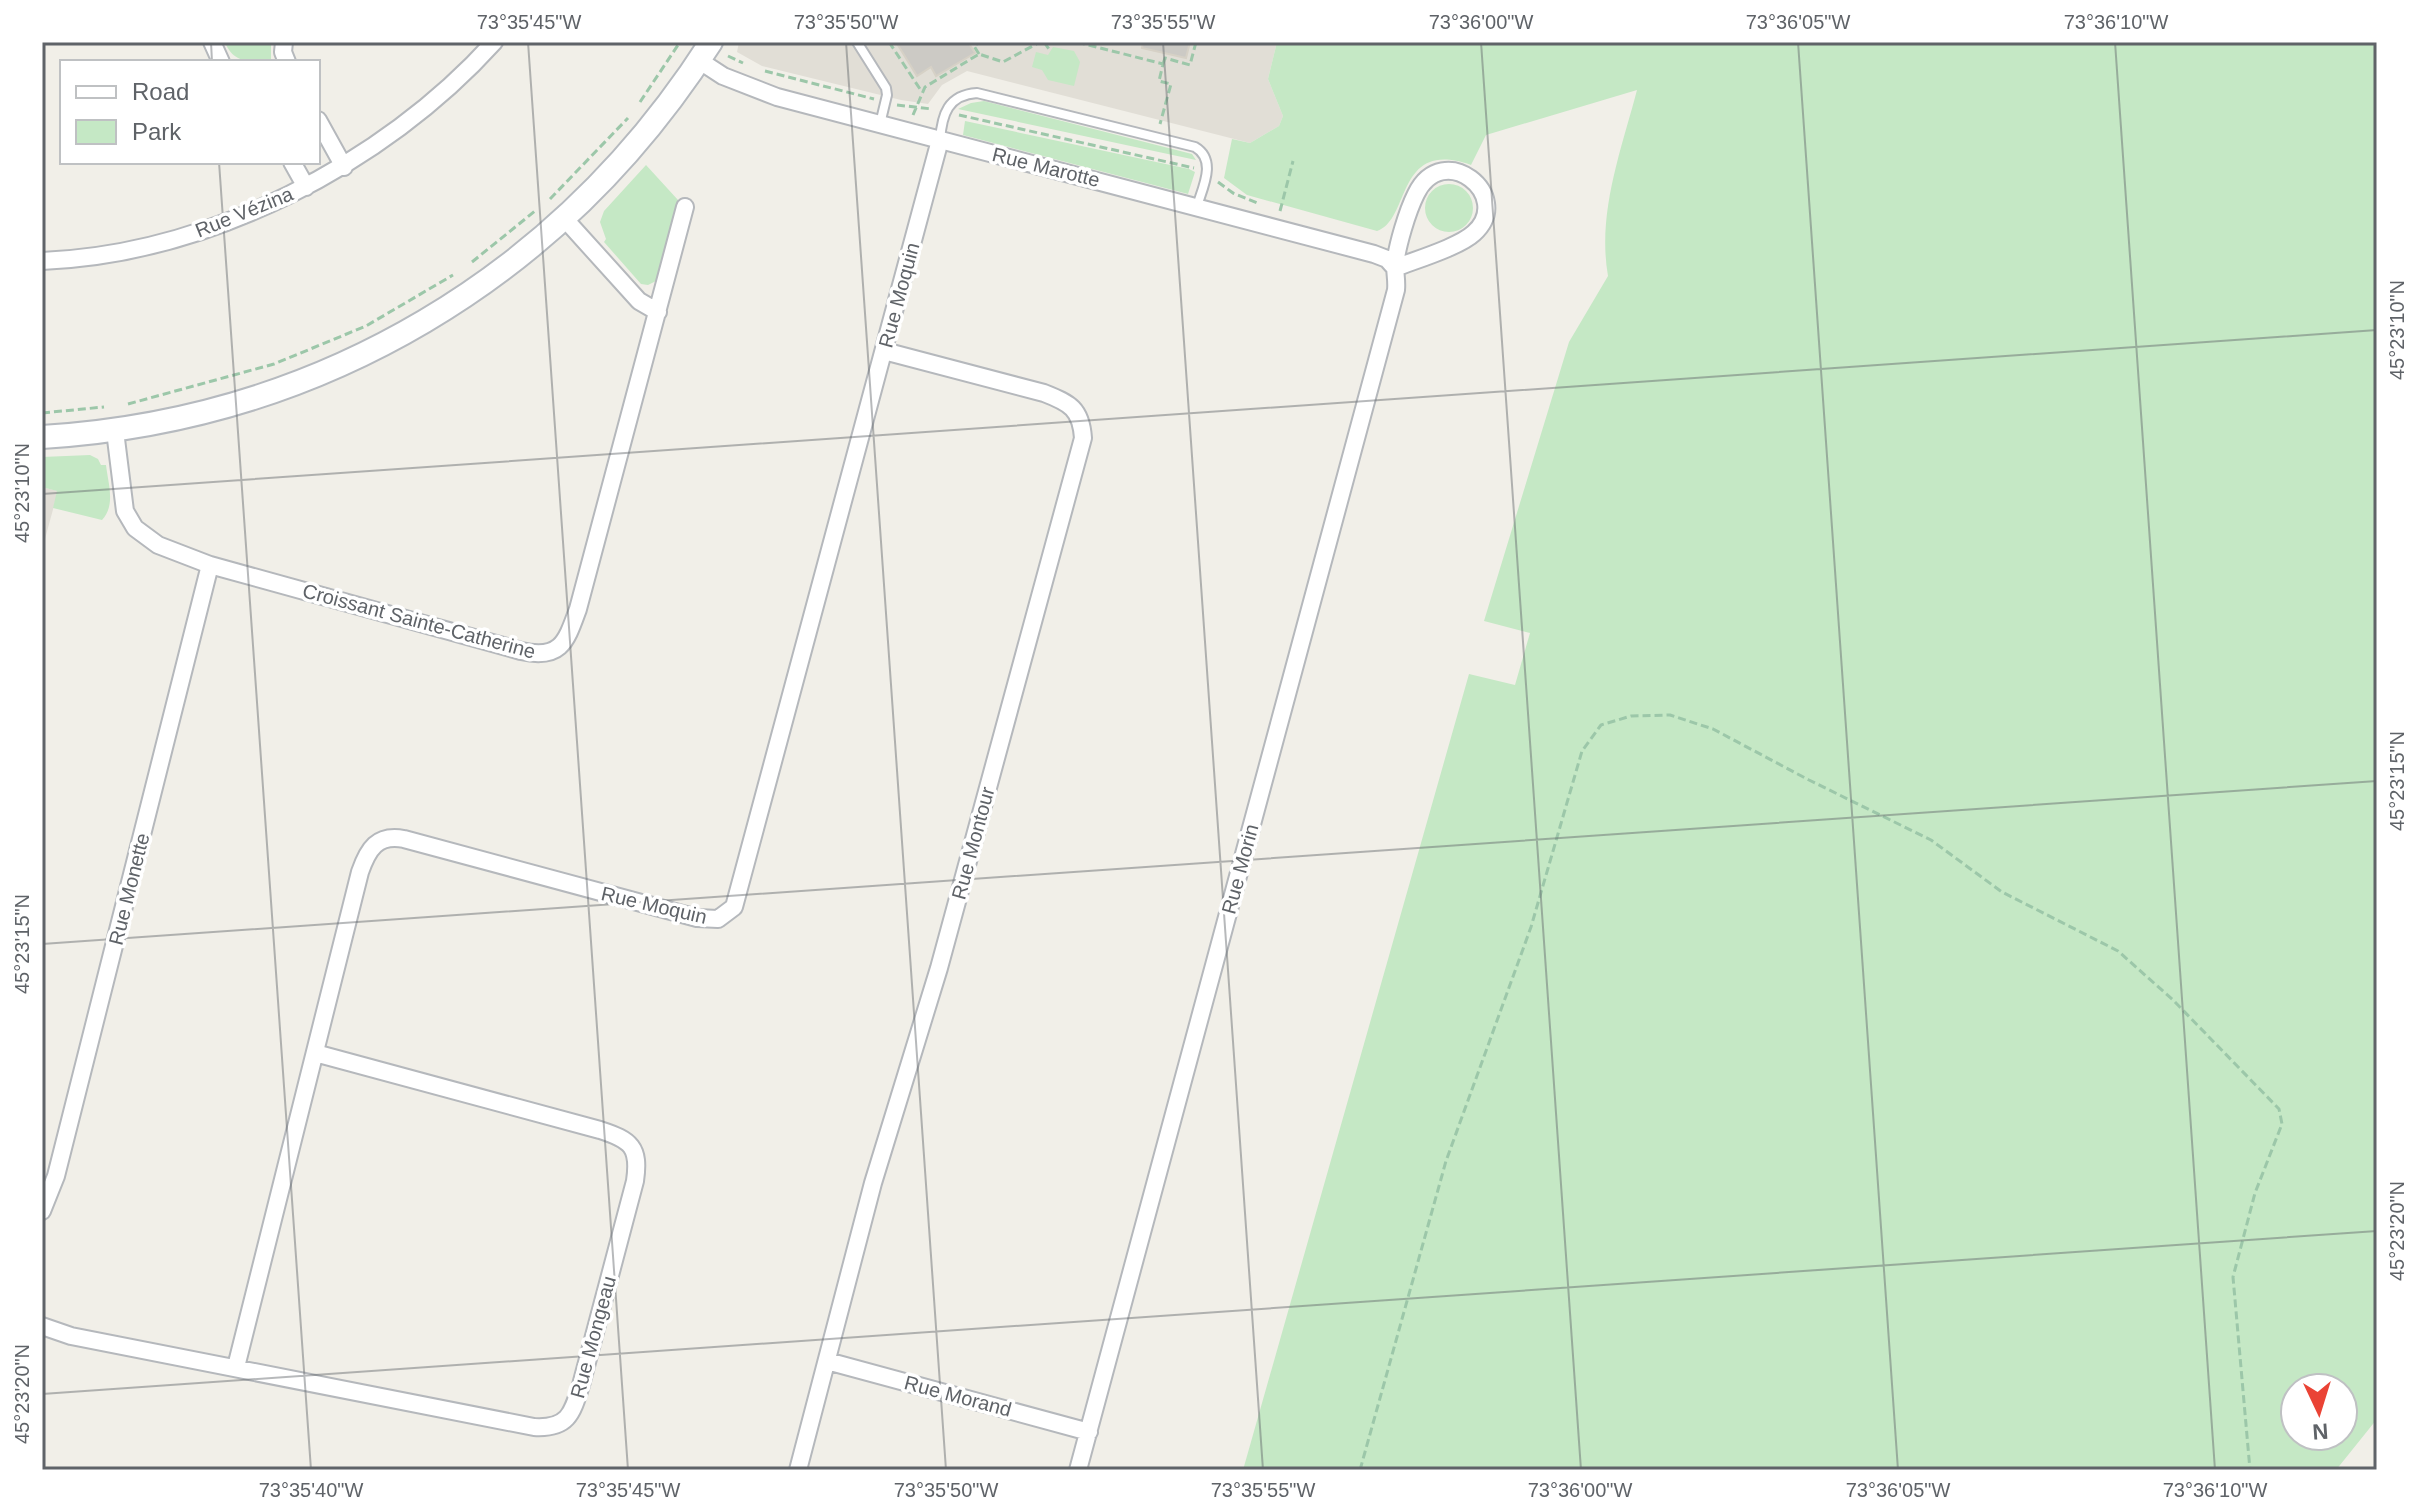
<svg xmlns="http://www.w3.org/2000/svg" width="2419" height="1512" font-family="Arial,sans-serif">
  <style>
    .education { fill: #e1ded6 }
    .green { fill: #c5e8c5; fill-rule: evenodd }
    .building { fill: #cccac5; stroke: #d6d1c6; stroke-width: 2 }
    .lines { fill: none; stroke-linecap: round; stroke-linejoin: round }
    .lane-casing { stroke: #b5b8bc; stroke-width: 12 }
    .street-casing { stroke: #b5b8bc; stroke-width: 20 }
    .secondary-casing { stroke: #b6babf; stroke-width: 26 }
    .path { stroke: #9cc7a9; stroke-width: 3; stroke-dasharray: 8 4; stroke-linecap: butt }
    .lane { stroke: #fff; stroke-width: 8 }
    .street { stroke: #fff; stroke-width: 16 }
    .secondary { stroke: #fff; stroke-width: 22 }
    .ticks { fill: none; stroke: #5f6368; stroke-width: 2; stroke-opacity: 0.45 }
    .labels { text-anchor: middle; dominant-baseline: central; stroke-width: 7; stroke-linejoin: round; paint-order: stroke }
    .street-label { font-size: 20px; fill: #5f6368; stroke: #fff }
    .neatline { fill: none; stroke: #5f6368; stroke-width: 3 }
    .ticks-label { font-size: 20px; text-anchor: middle; fill: #5f6368 }
  </style>
  <rect width="100%" height="100%" fill="#f1efe8"/>
  <path class="education" d="M739 42H1277L1268 79 1283 116 1279 126 1250 143 967 71 942 85 928 104 901 100 762 66 737 52Z
    M42 487 58 491 42 550Z"/>
  <path class="green" d="M225 42H271V62C252 62 233 64 225 42Z
    M1277 42H2377V1419L2336 1470H1243L1469 674 1515 685 1530 633 1484 621 1569 342 1608 276C1597 213 1621 151 1637 90L1486 135 1471 165C1395 138 1411 220 1377 231L1247 195 1224 178 1232 139 1250 143 1279 126 1283 116 1268 79ZM2295 1388H2343V1436H2295Z
    M1053 47 1074 51 1080 62 1074 86 1048 80 1042 70 1032 67 1036 52 1048 55Z
    M984 101 1192 154 1196 160 958 109 971 103Z
    M965 121 1189 169 1195 172 1188 194 963 135Z
    M646 165 678 200 656 281 648 285 641 284 604 242 606 239 600 222 604 211Z
    M1425 208a24 24 0 1 1 48 0a24 24 0 1 1-48 0Z
    M90 455 98 459 101 465H106C108 483 116 505 102 520L53 508 57 491 42 487V457Z"/>
  <path class="building" d="M896 42H968L975 53 936 76 931 67 917 76Z
    M1143 42H1190L1186 58 1142 48Z"/>
  <g class="lines">
    <defs>
      <path id="lane" d="M857 42 886 88 887 95 880 124
        M940 140C942 114 948 95 977 93L1195 147C1217 160 1203 187 1197 206"/>
      <path id="street" d="M212 42 221 62
        M284 42 283 52 287 62
        M700 61 723 76 777 97 1374 254 1387 259 1395 268
        M318 120 344 167
        M292 162 306 187
        M564 218 639 301 658 312
        M42 261C208 254 383 165 494 42
        M115 431 125 511 135 528 158 545 210 565 521 651C561 660 566 642 578 609L685 207
        M42 1211 56 1176 210 565
        M42 1326 71 1336 534 1427C568 1429 572 1414 581 1385L635 1181C640 1147 631 1140 600 1130L315 1053
        M827 1361 1089 1432
        M236 1367 360 872C368 849 377 834 404 839L697 918 718 919 734 907 940 140
        M798 1470 873 1183 939 968 1083 438C1081 409 1070 403 1044 393L884 351
        M1078 1470 1396 290C1397 281 1395 273 1395 265 1397 246 1407 212 1416 194 1443 138 1515 196 1474 233 1459 247 1415 260 1395 268"/>
      <path id="secondary" d="M42 437C320 420 561 277 711 42"/>
    </defs>
    <use href="#lane" class="lane-casing"/>
    <use href="#street" class="street-casing"/>
    <use href="#secondary" class="secondary-casing"/>
    <path class="path" d="M889 42 922 92
      M1044 42 1049 49
      M1077 42 1163 64 1159 81 1171 84 1160 124
      M979 54 974 46 980 42
      M728 56 743 63
      M1163 64 1165 58 1190 65 1196 42
      M765 71 874 99
      M640 102 680 42
      M897 105 932 109
      M913 115 925 87 979 54 1003 62 1040 42
      M959 115 1194 168
      M1218 182 1233 193 1260 204
      M550 199 628 118
      M1280 211 1293 161
      M472 262 535 211
      M128 404 274 364 366 326 453 275
      M42 413 104 407
      M1360 1470 1446 1161 1531 927 1582 751 1601 725 1631 716 1670 715 1713 729 1809 780 1931 840 2002 892 2118 951 2173 1000 2279 1109 2282 1124 2255 1193 2233 1277 2250 1470"/>
    <use href="#lane" class="lane"/>
    <use href="#street" class="street"/>
    <use href="#secondary" class="secondary"/>
  </g>
  <path class="ticks" d="M211 42 212 62M528 42 628 1470M846 42 946 1470M1163 42 1263 1470M1481 42 1581 1470M1798 42 1898 1470M2115 42 2215 1470M42 43 58 42M219 162 311 1470M42 494 2377 330M42 944 2377 781M42 1394 2377 1231"/>
  <g class="labels">
    <g class="street-label">
      <text transform="translate(1046 167) rotate(14)">Rue Marotte</text>
      <text transform="translate(244 212) rotate(-22)">Rue Vézina</text>
      <text transform="translate(899 295) rotate(-75)">Rue Moquin</text>
      <text transform="translate(419 621) rotate(15)">Croissant Sainte-Catherine</text>
      <text transform="translate(973 843) rotate(-75)">Rue Montour</text>
      <text transform="translate(1240 869) rotate(-75)">Rue Morin</text>
      <text transform="translate(129 889) rotate(-76)">Rue Monette</text>
      <text transform="translate(654 905) rotate(13)">Rue Moquin</text>
      <text transform="translate(593 1337) rotate(-75)">Rue Mongeau</text>
      <text transform="translate(958 1396) rotate(15)">Rue Morand</text>
    </g>
  </g>
  <rect width="2419" height="1512" fill="none" stroke="#ffffff" stroke-width="88"/>
  <rect x="60" y="60" width="260" height="104" fill="#ffffff" stroke="#bfc1c3" stroke-width="2"/>
  <rect x="76" y="86" width="40" height="12" fill="#ffffff" stroke="#bfc1c3" stroke-width="2"/>
  <text x="132" y="100" font-size="24" fill="#5f6368">Road</text>
  <rect x="76" y="120" width="40" height="24" fill="#c5e8c5" stroke="#bfc1c3" stroke-width="2"/>
  <text x="132" y="140" font-size="24" fill="#5f6368">Park</text>
  <g transform="translate(2319 1412) rotate(176)"><circle r="38" fill="#ffffff" stroke="#bfc1c3" stroke-width="2"/>
  <path d="M0-6L14 30L0 20L-14 30Z" fill="#ea4335"/>
  <text y="-12" font-size="22" font-weight="bold" text-anchor="middle" fill="#5f6368">N</text>
  </g>
  <rect x="44" y="44" width="2331" height="1424" class="neatline"/>
  <g class="ticks-label">
    <text x="529" y="29">73°35'45"W</text>
    <text x="846" y="29">73°35'50"W</text>
    <text x="1163" y="29">73°35'55"W</text>
    <text x="1481" y="29">73°36'00"W</text>
    <text x="1798" y="29">73°36'05"W</text>
    <text x="2116" y="29">73°36'10"W</text>
    <text transform="translate(2397 330) rotate(-90)" y="7">45°23'10"N</text>
    <text transform="translate(22 493) rotate(-90)" y="7">45°23'10"N</text>
    <text transform="translate(2397 781) rotate(-90)" y="7">45°23'15"N</text>
    <text transform="translate(22 944) rotate(-90)" y="7">45°23'15"N</text>
    <text transform="translate(2397 1231) rotate(-90)" y="7">45°23'20"N</text>
    <text transform="translate(22 1394) rotate(-90)" y="7">45°23'20"N</text>
    <text x="311" y="1497">73°35'40"W</text>
    <text x="628" y="1497">73°35'45"W</text>
    <text x="946" y="1497">73°35'50"W</text>
    <text x="1263" y="1497">73°35'55"W</text>
    <text x="1580" y="1497">73°36'00"W</text>
    <text x="1898" y="1497">73°36'05"W</text>
    <text x="2215" y="1497">73°36'10"W</text>
  </g>
</svg>
